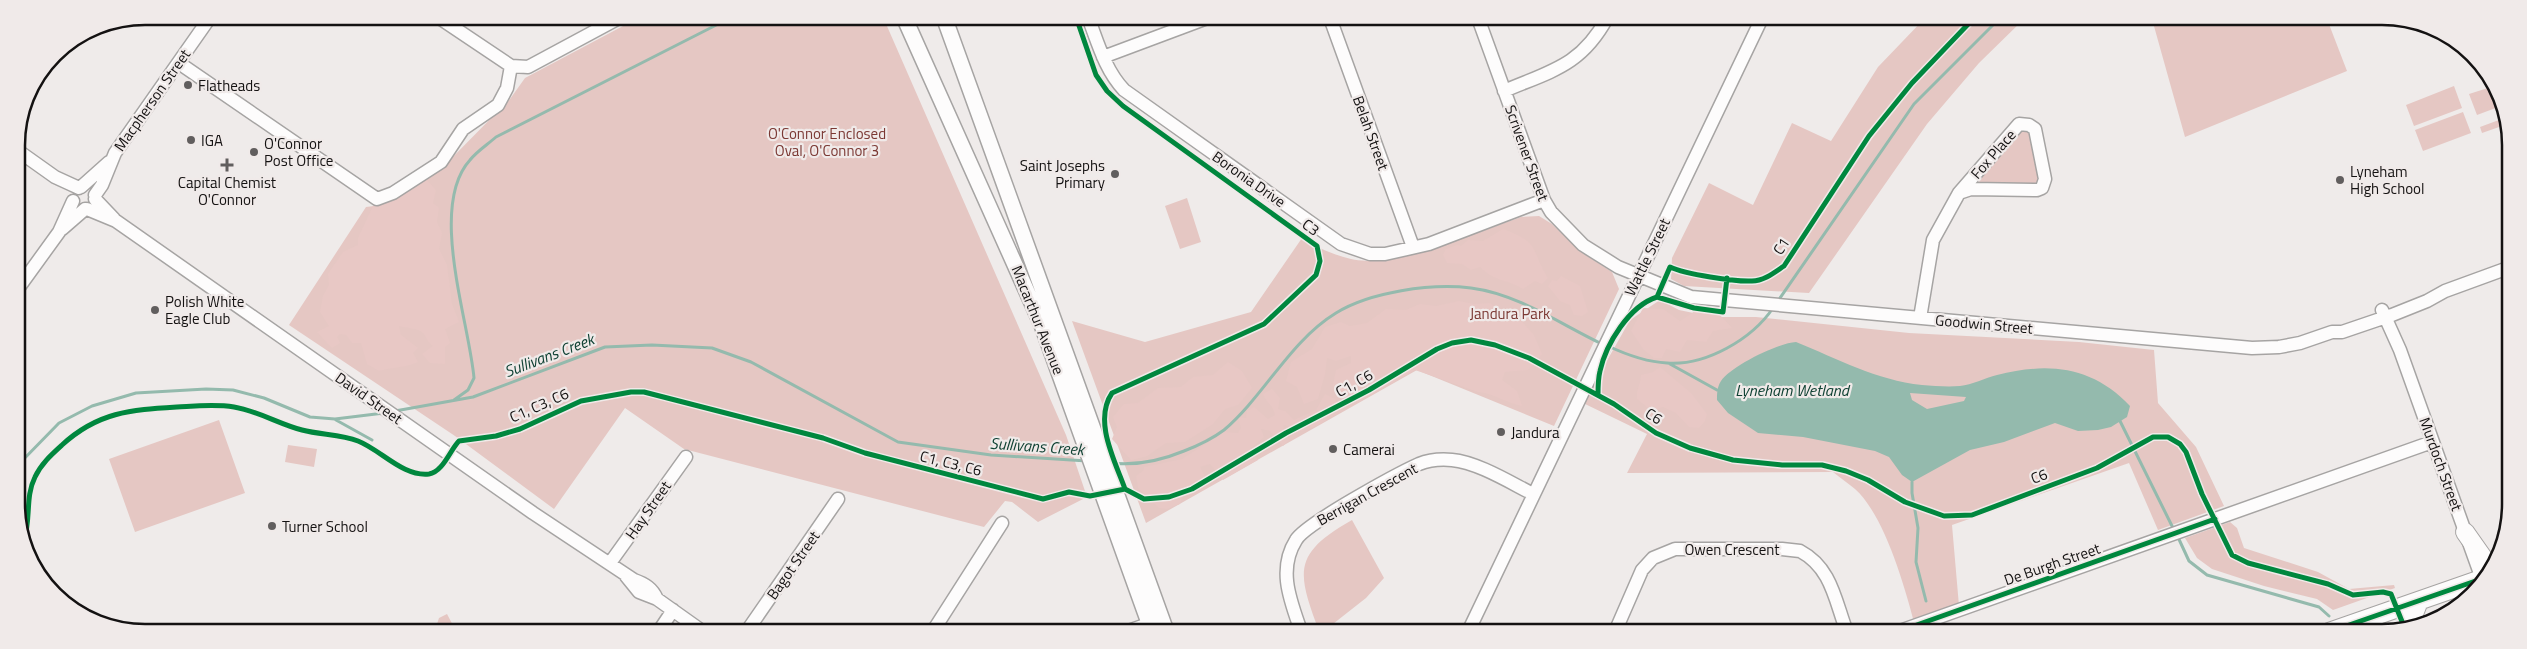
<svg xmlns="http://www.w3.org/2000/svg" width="2527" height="649" font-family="'Titillium Web',sans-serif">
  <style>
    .green { fill: #e5c7c3 }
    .forest { fill: #e8c8c5 }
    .water { fill: #94baad; fill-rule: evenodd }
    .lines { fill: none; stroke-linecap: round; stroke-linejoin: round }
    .stream { stroke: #94baad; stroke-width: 3 }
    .minor-casing { stroke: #a6a4a3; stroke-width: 15 }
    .major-casing { stroke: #a6a4a3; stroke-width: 18 }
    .highway-casing { stroke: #a6a4a3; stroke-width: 20 }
    .minor { stroke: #fdfcfc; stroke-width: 12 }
    .major { stroke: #fdfcfc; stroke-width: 15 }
    .highway { stroke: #fdfcfc; stroke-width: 18 }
    .tram { stroke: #cfcece; stroke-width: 1 }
    .cycleway-casing { stroke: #f0eae9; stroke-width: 8 }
    .cycleway { stroke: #00873e; stroke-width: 5 }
    .poi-dot { fill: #615e5e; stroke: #f0eae9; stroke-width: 2 }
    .labels { text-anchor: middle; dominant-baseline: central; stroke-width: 4.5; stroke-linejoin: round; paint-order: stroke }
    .poi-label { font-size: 15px; fill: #141212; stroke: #f0eae9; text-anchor: start }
    .street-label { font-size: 15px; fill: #141212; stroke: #f0eae9 }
    .park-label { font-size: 15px; fill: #7b3833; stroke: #f0eae9 }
    .water-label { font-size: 16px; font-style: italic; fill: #0f4133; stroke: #f0eae9 }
    .rim { fill: none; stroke: #141212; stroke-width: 2.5 }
  </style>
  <rect width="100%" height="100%" fill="#efebea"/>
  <path class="green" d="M640 17H883L1066 435 1087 497 1038 522 1012 502 1005 501 984 527 684 449 625 408 554 509 455 436 289 325 366 207 382 205 398 198 438 172 510 99 525 78Z
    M1925 18H2025L1979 63 1927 124 1809 293 1684 286 1671 279 1672 258 1709 183 1753 205 1792 123 1831 141 1878 67Z
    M2152 19H2327L2347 71 2185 137Z
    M2454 86 2462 108 2414 126 2406 105Z
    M2491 87 2501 106 2477 115 2469 94Z
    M2463 112 2471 133 2423 151 2415 130Z
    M2507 117 2508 140 2502 126 2482 133 2480 127Z
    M2023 130 2031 133 2043 179 2036 185 1993 182 1975 184 1979 173Z
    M1187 198 1201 242 1180 249 1165 206Z
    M1539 216 1552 224 1581 252 1612 272 1619 289 1554 426 1417 370 1146 523 1072 321 1145 342 1251 312 1302 238C1315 247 1334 255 1351 259 1390 269 1481 231 1521 217Z
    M1660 300 1679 310 1713 317H1756L1909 333 2079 342 2154 350 2158 403 2196 447 2224 506 2158 530 2129 463 1952 525 1959 606 1914 622C1904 584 1884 515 1855 489 1848 483 1840 478 1833 472L1627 473 1647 434 1583 403 1630 320Z
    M219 420 245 493 135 532 109 459Z
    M288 445 317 449 314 467 285 462Z
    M1352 520 1384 578 1366 598 1324 631H1319C1297 572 1292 554 1352 520Z
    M2230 522 2237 528 2244 548 2318 572 2349 589 2394 585 2395 588 2333 610 2317 599 2264 586 2212 569 2197 558 2185 538Z
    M447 614 456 631H438L436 627 439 618Z"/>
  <path class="forest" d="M425 178 436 190 433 203 439 208 437 222 442 233 439 249 447 265 452 304 459 322 445 329 450 343 445 347V364L430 363 422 354 433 346C427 342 427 337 423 333 418 328 406 328 399 326L401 335 418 348 413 353 418 362C404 368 393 367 379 371L367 364 361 343H352L346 335 340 334 337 337 340 343 332 348 317 332 329 326 320 312 323 296 329 285 328 274 343 252 358 245V238L374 204Z
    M1503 229C1541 243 1530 249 1548 278L1542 284 1535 281 1523 289C1505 278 1497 283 1480 267L1471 270 1462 264 1447 263 1443 255 1446 249 1457 245 1461 246 1468 240 1483 241Z
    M1561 276 1580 286 1588 312 1582 316 1574 315 1570 305 1560 301 1548 286 1552 280 1557 281Z
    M1459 301 1474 304 1490 303 1503 313 1516 315 1534 335 1542 354 1528 370 1505 372 1502 380 1517 391 1522 406C1506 403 1493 393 1478 392L1415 370 1359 402 1343 397 1333 385 1336 370 1351 363V356L1336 361 1327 358 1325 374 1318 399 1304 404 1297 387 1286 381 1291 362 1312 349 1325 327 1341 322 1350 326 1367 323 1386 309 1406 310 1420 304 1436 306Z
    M1643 308 1663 309 1680 321 1695 311 1719 314 1732 328 1713 331 1706 342 1687 340 1680 352 1666 349 1662 358H1654L1643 349 1631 331Z
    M1228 362 1242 371 1252 388 1238 405 1225 409 1213 424 1185 442 1166 443 1147 456 1131 460 1112 439 1117 427 1113 417 1124 404 1138 403 1158 388 1181 387 1193 377 1213 375Z
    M1660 367 1692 394 1707 414 1705 421 1699 428 1689 427 1676 413 1663 407 1652 411 1637 399C1636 389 1641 384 1641 375L1653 372Z
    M1272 389 1280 398 1278 409 1285 411 1294 420 1316 410 1325 394 1336 399C1334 420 1321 425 1302 431L1284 425 1283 430 1289 440 1283 446 1270 431 1261 429 1264 437 1250 449 1258 460 1223 480 1210 464 1200 467 1205 477 1185 489 1180 504 1167 509 1159 508 1138 488 1136 476 1143 471 1144 467 1182 459 1224 432 1238 433 1241 428 1238 417 1246 418 1247 411 1254 407 1268 419 1275 415C1274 407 1266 402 1263 394Z"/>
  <path class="water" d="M1796 342C1838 359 1876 380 1922 385 1934 386 1948 387 1960 386 1972 385 1985 378 1997 375 2048 362 2092 366 2130 406L2127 417 2111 427 2098 430 2078 431 2055 423 2004 442 1970 450 1912 482 1902 475 1889 457 1875 451 1803 437 1758 433 1728 413 1717 400C1717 394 1717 387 1721 381 1731 366 1778 343 1796 342ZM1910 393 1966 397 1964 401 1927 409 1912 400Z"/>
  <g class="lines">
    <path class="stream" d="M1778 301 1914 104 2000 18
      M1608 346C1627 355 1646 362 1667 363 1706 366 1752 339 1773 308
      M1670 364 1717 390
      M454 400 468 390 474 378C469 321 428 206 470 160 477 151 487 145 496 137L732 17
      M395 411 473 397 605 347 652 345 712 348 751 362 898 442 991 455 1087 461
      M336 420 372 440
      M2120 421 2174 530
      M1110 463C1136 466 1160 461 1184 451 1197 446 1212 439 1224 430 1264 396 1290 341 1336 313 1370 292 1431 283 1471 288 1518 294 1560 324 1602 344
      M18 465 59 423 92 406 136 393 206 389 233 390 264 398 310 417 335 419 384 413
      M1912 482V493L1918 528 1916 562 1926 601
      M2177 535 2189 561 2207 575 2319 607 2329 616"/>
    <defs>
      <path id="minor" d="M438 17 511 66 528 67 621 17
        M1088 17C1098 43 1105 70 1124 90L1341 244 1370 254H1385L1429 244 1544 200
        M1330 18 1413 247
        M1478 18 1544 200 1551 212 1583 245 1618 267 1691 297 2252 348 2279 347 2300 343 2332 332H2342L2392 315 2427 301 2445 291 2508 268
        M1103 57 1210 17
        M179 63 377 199 393 193 441 162 463 129 498 105 507 88 511 66
        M1504 91C1551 71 1581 66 1607 18
        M17 150 55 177 79 188
        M81 187 109 162
        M95 195 102 185 115 153 211 16
        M95 199 114 219
        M87 209 116 221 533 513 634 580C645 584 652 588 657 599
        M62 229 85 209
        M17 290 59 232 73 201
        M2382 310 2400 350 2482 579
        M1920 318 1933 240 1959 193 2019 124 2029 125 2035 129 2045 179 2042 188 2037 190 1971 189 1959 193
        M610 563 686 457
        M626 576 639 592 657 599 702 631
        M659 631 673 610
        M747 631 838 499
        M933 631 1002 523
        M1128 631 1157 621
        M1301 631C1291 602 1277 570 1296 540 1305 524 1397 474 1419 464 1429 460 1441 459 1452 460 1477 462 1511 483 1533 494
        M1468 632 1762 18
        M1615 632 1642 570 1653 558 1675 549H1782L1800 551C1832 568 1835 601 1847 632
        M1897 632 2432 442"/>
      <path id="major" d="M904 17 1042 325 1152 631
        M944 17 1166 631"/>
      <path id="highway" d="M2465 532 2484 559 2493 569
        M2414 627 2412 619 2419 601
        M2329 632 2487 577"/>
    </defs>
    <use href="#minor" class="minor-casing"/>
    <use href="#major" class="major-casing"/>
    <use href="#highway" class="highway-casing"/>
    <use href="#minor" class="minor"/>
    <use href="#major" class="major"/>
    <use href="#highway" class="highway"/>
    <path class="tram" d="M2394 632 2447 613"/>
    <defs>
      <path id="cycleway" d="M1076 17 1096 75 1107 91 1123 106 1317 246 1320 261 1316 275 1264 324 1112 393C1093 421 1115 461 1125 489
        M1657 297 1670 267C1685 274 1735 282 1752 281 1764 281 1775 272 1784 266L1869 136 1912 83 1974 18
        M1598 395C1598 387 1598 379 1600 371 1606 344 1629 306 1657 297L1694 308 1723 312 1727 278
        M1125 489 1144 499 1169 497 1192 489 1286 433 1369 390 1437 349 1452 343 1471 340 1495 345 1529 358 1614 404 1656 433 1690 448 1733 460 1782 465H1822L1846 471 1868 480 1905 502 1944 516 1972 515 2097 468 2153 437H2168L2180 444 2186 452 2202 494 2232 555 2248 563 2328 584 2353 595 2383 592 2391 594 2405 629
        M24 540C31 519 25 497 35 477 41 464 51 455 62 445 98 412 130 410 177 407 196 406 215 404 234 407 258 411 279 424 302 430 321 435 341 434 358 441 381 450 403 477 429 474 443 472 450 450 459 441L496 436 520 429 581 401 631 392H644L823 438 865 453 1043 499 1069 492 1090 496 1125 489
        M1897 632 2215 519
        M2329 632 2487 577"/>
    </defs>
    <use href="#cycleway" class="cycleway-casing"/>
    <use href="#cycleway" class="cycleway"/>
  </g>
  <g class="poi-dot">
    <circle cx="188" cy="85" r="5"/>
    <circle cx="191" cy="140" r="5"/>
    <circle cx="254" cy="152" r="5"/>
    <path d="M224.5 157.5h5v5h5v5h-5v5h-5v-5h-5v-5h5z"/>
    <circle cx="1115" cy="174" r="5"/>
    <circle cx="2340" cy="180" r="5"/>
    <circle cx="155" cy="310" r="5"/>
    <circle cx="1501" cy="432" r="5"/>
    <circle cx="1333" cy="449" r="5"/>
    <circle cx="272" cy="526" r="5"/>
  </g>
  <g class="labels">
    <g class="poi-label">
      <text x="198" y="85">Flatheads</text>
      <text x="201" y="140">IGA</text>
      <text x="264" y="143">O'Connor<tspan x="264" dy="17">Post Office</tspan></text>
      <text x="1105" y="165" text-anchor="end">Saint Josephs<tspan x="1105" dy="17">Primary</tspan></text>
      <text x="2350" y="171">Lyneham<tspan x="2350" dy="17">High School</tspan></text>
      <text x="227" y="182" text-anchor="middle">Capital Chemist<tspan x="227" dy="17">O'Connor</tspan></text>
      <text x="165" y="301">Polish White<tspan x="165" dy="17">Eagle Club</tspan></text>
      <text x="1511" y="432">Jandura</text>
      <text x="1343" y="449">Camerai</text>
      <text x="282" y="526">Turner School</text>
    </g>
    <g class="street-label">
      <text transform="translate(152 100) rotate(-55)">Macpherson Street</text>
      <text transform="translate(1371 133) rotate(70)">Belah Street</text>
      <text transform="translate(1527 153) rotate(70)">Scrivener Street</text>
      <text transform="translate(1993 154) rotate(-49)">Fox Place</text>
      <text transform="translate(1249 179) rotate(35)">Boronia Drive</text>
      <text transform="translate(1311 227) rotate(36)">C3</text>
      <text transform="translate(1781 246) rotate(-56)">C1</text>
      <text transform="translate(1647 257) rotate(-64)">Wattle Street</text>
      <text transform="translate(1038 320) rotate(68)">Macarthur Avenue</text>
      <text transform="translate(1984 324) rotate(5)">Goodwin Street</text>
      <text transform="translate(1354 383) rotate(-29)">C1, C6</text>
      <text transform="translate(369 398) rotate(35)">David Street</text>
      <text transform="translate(539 405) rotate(-24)">C1, C3, C6</text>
      <text transform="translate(1654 416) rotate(33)">C6</text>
      <text transform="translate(951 463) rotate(14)">C1, C3, C6</text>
      <text transform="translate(2441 464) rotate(70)">Murdoch Street</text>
      <text transform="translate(2039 476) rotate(-21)">C6</text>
      <text transform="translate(1367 494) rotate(-29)">Berrigan Crescent</text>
      <text transform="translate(648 510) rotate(-55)">Hay Street</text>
      <text x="1732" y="549">Owen Crescent</text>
      <text transform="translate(2052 564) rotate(-19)">De Burgh Street</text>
      <text transform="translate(793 565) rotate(-55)">Bagot Street</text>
    </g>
    <g class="park-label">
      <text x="827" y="133">O'Connor Enclosed<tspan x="827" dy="17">Oval, O'Connor 3</tspan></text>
      <text x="1510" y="313">Jandura Park</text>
    </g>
    <g class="water-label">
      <text transform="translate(549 355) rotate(-21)">Sullivans Creek</text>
      <text x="1792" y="390">Lyneham Wetland</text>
      <text transform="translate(1037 446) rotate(4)">Sullivans Creek</text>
    </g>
  </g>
  <path d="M0 0H2527V649H0ZM145 25H2382A120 120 0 0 1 2502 145V504A120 120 0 0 1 2382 624H145A120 120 0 0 1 25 504V145A120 120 0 0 1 145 25Z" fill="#f0eae9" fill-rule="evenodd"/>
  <path class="rim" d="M145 25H2382A120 120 0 0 1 2502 145V504A120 120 0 0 1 2382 624H145A120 120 0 0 1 25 504V145A120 120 0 0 1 145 25Z"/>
</svg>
